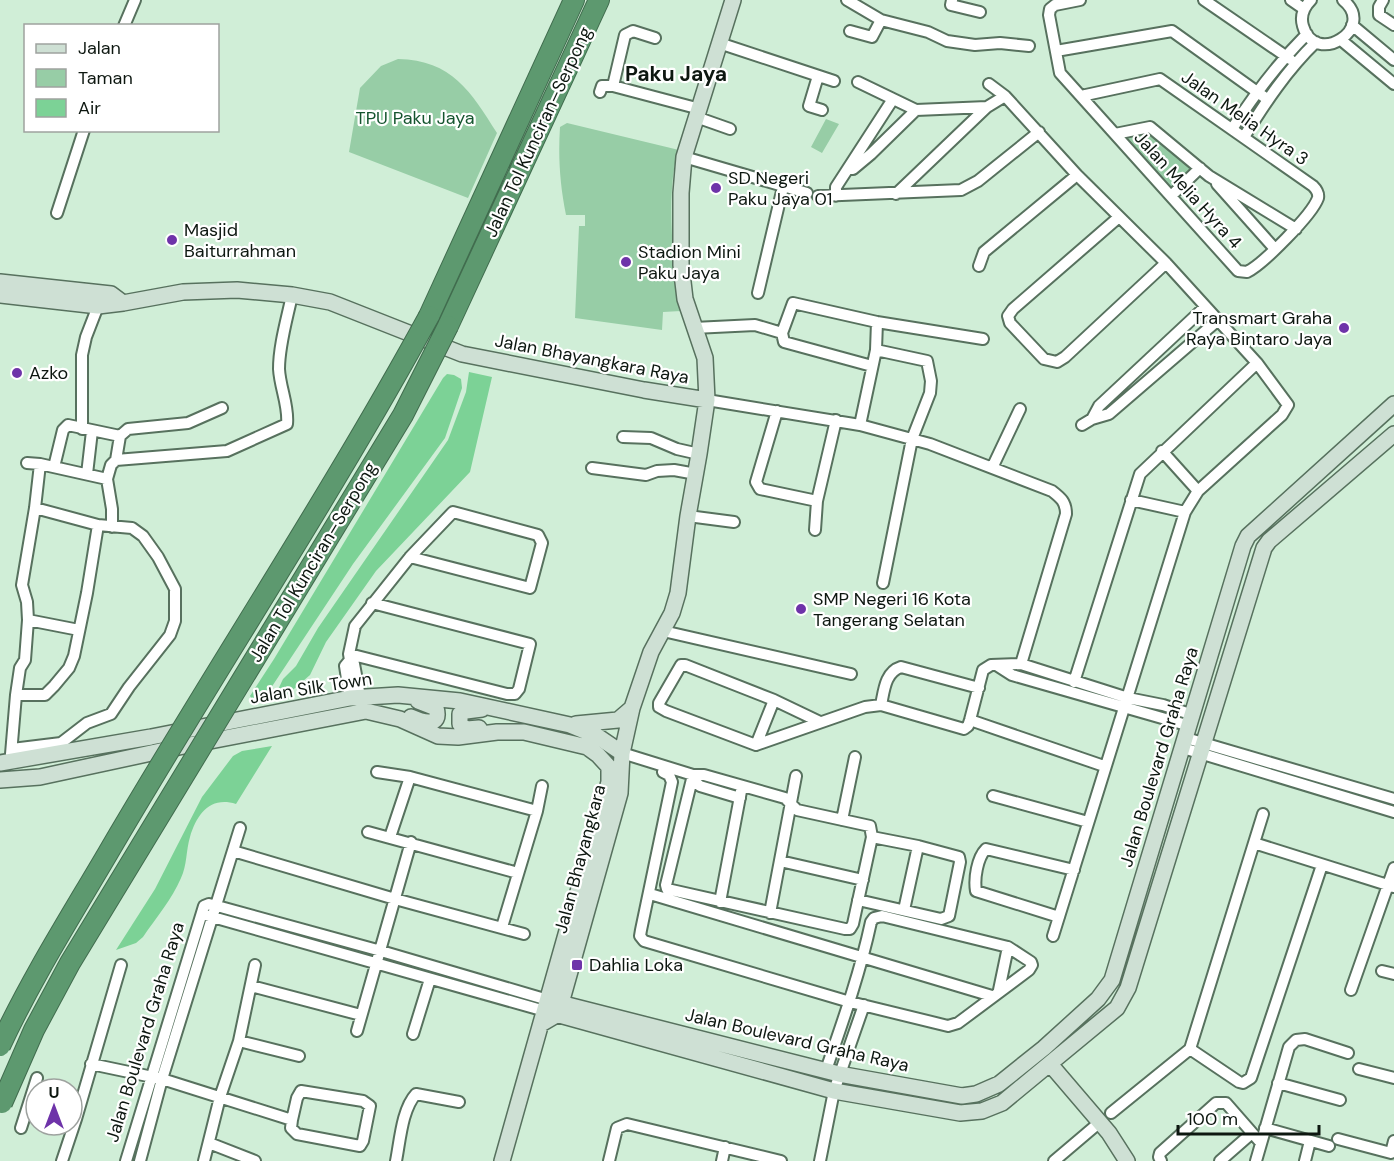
<svg xmlns="http://www.w3.org/2000/svg" width="1394" height="1161" font-family="'DM Sans',sans-serif">
  <style>
    .green { fill: #97cda6 }
    .water { fill: #7cd296 }
    .lines { fill: none; stroke-linecap: round; stroke-linejoin: round }
    .street-casing { stroke: #57715e; stroke-width: 14 }
    .secondary-casing { stroke: #57715e; stroke-width: 18 }
    .highway-casing { stroke: #416c4e; stroke-width: 22 }
    .street { stroke: #fff; stroke-width: 10 }
    .secondary { stroke: #cee0d4; stroke-width: 15 }
    .highway { stroke: #5d996f; stroke-width: 20 }
    .highway-bridge-casing { stroke: #416c4e; stroke-width: 22; stroke-linecap: butt }
    .highway-bridge { stroke: #5d996f; stroke-width: 20 }
    .poi-dot { fill: #6e33a9; stroke: #fff; stroke-width: 2 }
    .labels { text-anchor: middle; dominant-baseline: central; stroke-width: 4.5; stroke-linejoin: round; paint-order: stroke }
    .park-label { font-size: 18px; fill: #14542e; stroke: #fff }
    .street-label { font-size: 18px; fill: #0d1710; stroke: #fff }
    .poi-label { font-size: 18px; fill: #0d1710; stroke: #fff; text-anchor: start }
    .quarter-label { font-size: 21px; font-weight: bold; fill: #0d1710; stroke: #fff }
  </style>
  <rect width="100%" height="100%" fill="#d0eed7"/>
  <path class="green" d="M398 59C452 60 471 92 497 133L468 198 349 152 360 88 381 66Z
    M826 119 839 124 822 153 811 147Z
    M567 123 679 150C665 184 673 274 681 311L663 312 662 330 575 318 579 226H585V215H566C560 185 558 158 560 127Z
    M1149 131 1195 167 1173 193 1125 140V136Z"/>
  <path class="water" d="M469 372 492 377 470 472 376 571 326 642 310 675 287 695 275 696 283 679 296 666 318 628 448 440 466 392Z
    M447 374 454 375 461 379 462 388 445 438 353 564 265 697 253 700 250 696 274 659 443 378Z
    M272 746 236 804C210 796 197 814 190 837 186 850 187 866 181 878 172 899 156 918 143 937L136 943 116 950 155 889 202 797 233 756 242 751Z"/>
  <g class="lines">
    <defs>
      <path id="street" d="M847 0 881 20 928 32 947 41 975 45 1000 43 1029 46
        M952 0 951 5 980 12
        M1080 0 1055 5 1050 9 1049 15 1060 73 1238 271 1247 272C1263 264 1312 215 1318 198 1319 193 1316 189 1313 186L1160 79 1081 96
        M1204 0 1290 59
        M1291 0 1304 9
        M1311 0C1304 7 1300 16 1303 26 1315 68 1378 28 1343 0
        M1383 0 1379 7V15L1394 25
        M1352 25 1394 60
        M124 26 135 0
        M850 31 872 37 881 20
        M1341 40 1394 84
        M719 43 834 81
        M1056 51 1172 31 1267 99
        M818 76 809 106 822 110
        M858 82 916 110 987 107
        M989 84 1005 96 1077 175 1166 263 1257 363 1288 405 1282 415 1198 491 1185 512 1053 936
        M613 86 625 35 633 31 655 38
        M600 92 602 86H613L700 109
        M696 117 730 129
        M1232 129C1254 95 1278 63 1307 34
        M1115 134 1150 127 1209 176 1296 229
        M1244 137C1265 103 1287 70 1316 42
        M684 157 807 193
        M853 169 871 154 916 110
        M1217 184 1275 249
        M896 194 987 107 1005 96
        M818 196 961 190 978 181 1039 132
        M836 196V187L893 99
        M1171 196 1200 168
        M57 213 84 130
        M1119 217 1013 309 1008 316 1010 323 1044 359 1057 362 1065 357 1166 263
        M979 266 984 252 1077 175
        M758 293 783 187
        M694 328 755 325 782 333
        M876 350 927 361 931 381 930 393 912 439 883 583
        M872 366 784 342 782 333 793 303 877 322 983 339
        M707 400 860 425 930 444 1052 491C1061 498 1066 502 1066 514L1021 664
        M777 411 756 482 760 489 817 501
        M1092 419 1099 406 1205 307
        M860 425 876 350 877 322
        M1082 425 1092 419 1109 414 1217 321
        M82 429V355L86 337 98 306
        M623 437 651 438 677 449 699 454
        M1162 451 1198 491
        M116 460 227 451 287 424C289 406 280 388 279 369 279 345 287 319 292 295
        M27 463 40 464 107 479
        M54 467 63 430 68 425 120 436
        M592 468 646 475 657 471 674 470 696 474
        M992 468 1020 409
        M87 474 92 431
        M1131 500 1185 512
        M688 516 734 522
        M112 527V509L107 479 111 465 116 460 120 436 128 429 188 423 222 408
        M815 530 817 501 836 420
        M28 620 79 630
        M663 631 851 674
        M349 654 507 694H515L519 689 530 644 372 603
        M350 660 345 666 350 698
        M998 666 1012 675 1190 726
        M1074 682 1140 474 1257 363
        M16 695H45L54 686 69 668 74 656 87 593 98 525
        M360 697 354 664 350 660 349 654 355 626 410 557 453 512 538 535 542 543 530 588 410 557
        M881 705C884 691 885 672 901 667L979 688
        M970 720 1104 766
        M820 722 774 700 685 665H681L659 703V707L666 711 756 745 865 707 881 705 964 729 968 726 970 720 983 670 991 665 1021 664 1128 698 1163 705 1193 715
        M1186 738 1394 799
        M756 745 774 700
        M1183 748 1394 812
        M12 749 61 743 87 723 111 714 129 687 170 635 175 621V589L158 557 143 536 132 528 98 525 35 508
        M622 753 693 775H704L785 798 797 810 870 826 872 837 853 924 850 929H845L667 889 666 885 693 775
        M11 754 16 695 20 668 25 660 28 620 27 602 22 585 35 508 40 464
        M377 772 410 777 537 811
        M663 772 669 775 672 782 641 930 640 936 644 941 850 1002 948 1026 958 1023 1029 970 1032 965 1031 962 1008 947 882 916 874 918 871 922C860 973 843 1021 826 1070
        M692 779 700 786 740 798
        M993 796 1088 822
        M842 820 855 757
        M368 832 518 873
        M390 837 410 777
        M1254 843 1394 887
        M233 851 395 899 524 934
        M780 861 863 880
        M650 894 992 996
        M858 900 941 919 949 916 960 862 959 857 918 846 872 837
        M720 902 742 786
        M904 910 918 846
        M770 913 796 776
        M202 914 545 1011
        M1059 917 976 891C974 879 977 858 986 849L1074 870
        M502 927 537 811 542 786
        M1382 971 1394 974
        M251 986 361 1015
        M999 990 1008 947
        M1351 990 1394 868
        M357 1031 411 842
        M413 1034 430 979
        M239 1041 299 1056
        M1190 1049 1239 1082 1243 1083 1251 1078 1322 865
        M91 1064 162 1079 292 1120 297 1098 301 1091 363 1101 370 1106 363 1141 360 1146 297 1134 291 1128 292 1120
        M1359 1069 1394 1078
        M1278 1083 1340 1100
        M1111 1113 1190 1049 1263 814
        M21 1128 37 1078
        M1265 1128 1329 1146
        M1338 1139 1391 1153 1394 1141
        M209 1143 255 1161
        M62 1161 76 1119 121 965
        M126 1161 204 906 209 904 217 906 381 951 548 1000
        M140 1161 162 1079 240 828
        M204 1161 220 1097 239 1041 255 965
        M396 1161C400 1141 402 1109 416 1094L459 1102
        M609 1161 617 1128 627 1124 781 1161
        M722 1161 725 1147
        M820 1161 834 1091 864 1005
        M1054 1161 1100 1122
        M1161 1161 1159 1157 1160 1153 1216 1103H1226L1261 1143
        M1220 1161 1252 1133
        M1256 1161 1289 1047 1296 1040 1305 1039 1348 1053
        M1305 1161 1310 1141"/>
      <path id="secondary" d="M0 282 111 294 123 303
        M0 295 98 306 123 303 183 292 237 290 292 295 330 302 462 354 644 390 707 400
        M411 717C422 722 442 728 436 708L418 701
        M576 724 618 720 632 708
        M479 728 467 729 463 727 460 724V714L466 711 482 709
        M0 763 151 737 350 698 398 695 460 701 570 725 597 736 622 753
        M0 780 40 777 179 747 366 711 400 719 438 736 458 737 497 732H524L587 747 598 755 609 767V782L502 1161
        M548 1000 839 1074 962 1096 976 1094 999 1084 1044 1048 1098 999 1112 980 1243 546 1248 536 1394 404
        M545 1011 834 1091 960 1113 982 1111 1002 1103 1117 1008 1128 988 1264 548 1269 541 1394 434
        M541 1024 558 1014 620 793 622 753 632 708 651 652 672 613 678 593 688 516 699 454 707 400 705 358 685 299 681 265V193L684 157 733 0
        M1050 1064 1109 1133 1127 1161"/>
      <path id="highway" d="M429 316 574 0
        M448 326 599 0"/>
    </defs>
    <use href="#street" class="street-casing"/>
    <use href="#secondary" class="secondary-casing"/>
    <use href="#highway" class="highway-casing"/>
    <use href="#street" class="street"/>
    <use href="#secondary" class="secondary"/>
    <use href="#highway" class="highway"/>
    <defs>
      <path id="highway-bridge" d="M0 1046C31 979 71 916 108 853 213 673 329 499 429 316
        M2 1103 34 1030 70 963 403 415 448 326"/>
    </defs>
    <use href="#highway-bridge" class="highway-bridge-casing"/>
    <use href="#highway-bridge" class="highway-bridge"/>
  </g>
  <g class="poi-dot">
    <circle cx="716" cy="188" r="6"/>
    <circle cx="172" cy="240" r="6"/>
    <circle cx="626" cy="262" r="6"/>
    <circle cx="1344" cy="328" r="6"/>
    <circle cx="17" cy="373" r="6"/>
    <circle cx="801" cy="609" r="6"/>
    <rect x="571" y="959" width="12" height="12" rx="3"/>
  </g>
  <g class="labels">
    <g class="park-label">
      <text x="415" y="118">TPU Paku Jaya</text>
    </g>
    <g class="street-label">
      <text transform="translate(1245 118) rotate(35)">Jalan Melia Hyra 3</text>
      <text transform="translate(538 132) rotate(-65)">Jalan Tol Kunciran–Serpong</text>
      <text transform="translate(1188 190) rotate(48)">Jalan Melia Hyra 4</text>
      <text transform="translate(592 359) rotate(11)">Jalan Bhayangkara Raya</text>
      <text transform="translate(313 562) rotate(-59)">Jalan Tol Kunciran–Serpong</text>
      <text transform="translate(311 688) rotate(-9)">Jalan Silk Town</text>
      <text transform="translate(1159 757) rotate(-73)">Jalan Boulevard Graha Raya</text>
      <text transform="translate(580 859) rotate(-75)">Jalan Bhayangkara</text>
      <text transform="translate(145 1032) rotate(-73)">Jalan Boulevard Graha Raya</text>
      <text transform="translate(797 1040) rotate(13)">Jalan Boulevard Graha Raya</text>
    </g>
    <g class="poi-label">
      <text x="728" y="178">SD Negeri<tspan x="728" dy="21">Paku Jaya 01</tspan></text>
      <text x="184" y="230">Masjid<tspan x="184" dy="21">Baiturrahman</tspan></text>
      <text x="638" y="252">Stadion Mini<tspan x="638" dy="21">Paku Jaya</tspan></text>
      <text x="1332" y="318" text-anchor="end">Transmart Graha<tspan x="1332" dy="21">Raya Bintaro Jaya</tspan></text>
      <text x="29" y="373">Azko</text>
      <text x="813" y="599">SMP Negeri 16 Kota<tspan x="813" dy="21">Tangerang Selatan</tspan></text>
      <text x="589" y="965">Dahlia Loka</text>
    </g>
    <g class="quarter-label">
      <text x="676" y="74">Paku Jaya</text>
    </g>
  </g>
  <rect x="24" y="24" width="195" height="108" fill="#ffffff" stroke="#9ea29f" stroke-width="1.5"/>
  <rect x="36" y="44" width="30" height="9" fill="#cee0d4" stroke="#9ea29f" stroke-width="1.5"/>
  <text x="78" y="54" font-size="18" fill="#0d1710">Jalan</text>
  <rect x="36" y="69" width="30" height="18" fill="#97cda6" stroke="#9ea29f" stroke-width="1.5"/>
  <text x="78" y="84" font-size="18" fill="#0d1710">Taman</text>
  <rect x="36" y="99" width="30" height="18" fill="#7cd296" stroke="#9ea29f" stroke-width="1.5"/>
  <text x="78" y="114" font-size="18" fill="#0d1710">Air</text>
  <g transform="translate(54 1107)"><circle r="28" fill="#ffffff" stroke="#9ea29f" stroke-width="1.5"/>
  <path d="M0-4.5L10 22L0 15L-10 22Z" fill="#6e33a9"/>
  <text y="-9" font-size="16" font-weight="bold" text-anchor="middle" fill="#0d1710">U</text>
  </g>
  <path d="M1178 1125v9h141v-9" fill="none" stroke="#0d1710" stroke-width="3"/>
  <text x="1187" y="1125" font-size="18" fill="#0d1710" stroke="#ffffff" stroke-width="4.5" paint-order="stroke">100 m</text>
</svg>
